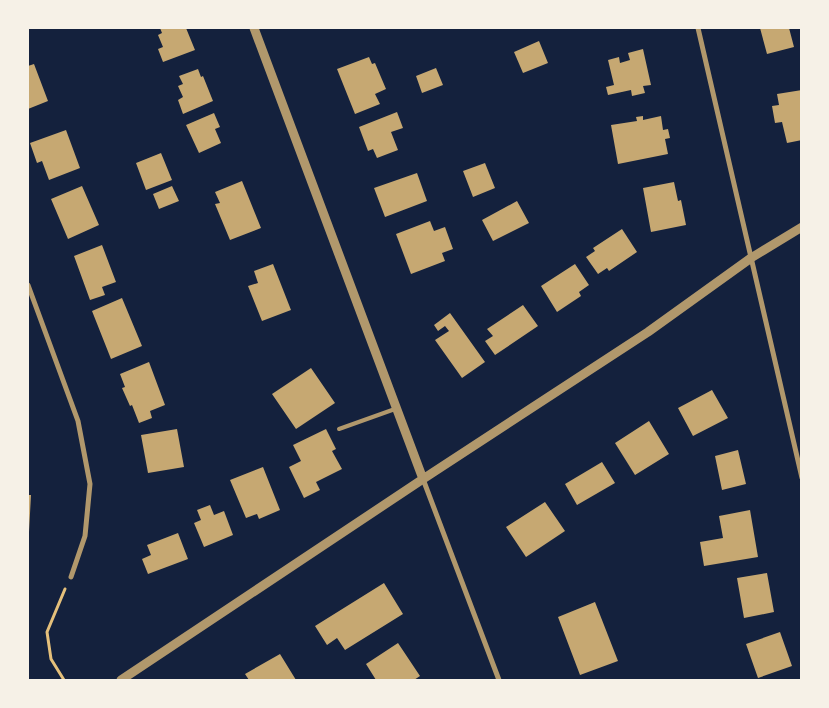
<svg xmlns="http://www.w3.org/2000/svg" width="829" height="708" font-family="'Noto Sans',sans-serif">
  <style>
    .building { fill: #c6a872 }
    .lines { fill: none; stroke-linecap: round; stroke-linejoin: round }
    .path { stroke: #e5c07b; stroke-width: 3 }
    .service { stroke: #b1986c; stroke-width: 4 }
    .minor { stroke: #b1986c; stroke-width: 5 }
    .tertiary { stroke: #b1986c; stroke-width: 9 }
  </style>
  <rect width="100%" height="100%" fill="#14213d"/>
  <path class="building" d="M160 28H186L195 50 163 62 158 49 163 47 158 35 162 33Z
    M760 28H789L794 47 767 54Z
    M539 41 548 63 523 73 514 52Z
    M643 49 651 85 643 86 645 93 632 96 631 90 608 95 606 87 614 85 608 60 619 57 620 63 630 60 628 53Z
    M369 57 372 64 375 63 386 89 375 94 380 104 355 114 337 69Z
    M34 64 48 101 28 109V66Z
    M436 68 443 85 422 93 416 76Z
    M198 69 201 77 203 76 213 101 183 114 178 100 183 97 178 86 183 84 179 76Z
    M802 90V140L787 143 782 122 775 123 772 106 779 105 777 94Z
    M397 112 403 128 391 132 398 150 377 158 373 149 368 151 359 127Z
    M214 113 220 127 215 129 221 143 199 153 186 125Z
    M643 116V120L661 116 663 130 668 129 670 138 665 139 668 154 618 164 611 125 637 121 636 117Z
    M66 130 80 168 49 180 42 161 37 163 30 143Z
    M161 153 172 180 146 190 136 163Z
    M485 163 495 188 473 197 463 171Z
    M417 173 427 201 385 217 374 188Z
    M242 181 261 228 230 240 215 204 220 203 215 192Z
    M674 182 678 201 681 200 686 225 651 232 643 188Z
    M82 186 99 225 68 239 51 199Z
    M172 186 179 201 159 209 153 194Z
    M517 201 529 223 493 241 482 220Z
    M430 221 434 231 445 227 453 249 442 253 445 261 411 274 396 234Z
    M622 229 637 252 609 271 607 268 598 274 586 257 595 251 593 248Z
    M102 245 116 282 102 287 105 295 90 300 74 256Z
    M273 264 291 310 262 321 248 286 258 283 254 271Z
    M575 264 589 285 579 292 581 296 557 312 541 286Z
    M122 298 142 346 111 359 92 311Z
    M523 305 538 326 495 355 485 341 493 336 487 329Z
    M450 313 485 362 462 378 435 340 449 331 445 326 438 331 434 325Z
    M149 362 165 405 150 411 152 418 139 423 132 405 130 406 122 388 125 387 120 374Z
    M311 368 335 403 296 429 272 394Z
    M712 390 728 418 693 436 678 408Z
    M649 421 669 454 635 475 615 443Z
    M177 429 184 467 148 473 141 435Z
    M326 429 336 449 332 451 342 469 316 482 320 490 304 498 289 467 301 461 293 445Z
    M738 450 746 484 722 490 715 456Z
    M602 462 615 483 577 505 565 484Z
    M263 467 280 510 259 519 257 514 246 518 230 480Z
    M28 495H31L29 532 28 531Z
    M545 502 565 531 526 557 506 527Z
    M210 505 214 515 224 511 233 535 204 547 194 523 201 520 197 510Z
    M750 510 758 557 704 566 700 542 723 538 719 516Z
    M178 533 188 559 148 574 142 559 151 555 147 545Z
    M767 573 774 612 744 618 737 578Z
    M384 583 403 614 345 650 337 638 327 645 315 626Z
    M595 602 618 661 580 675 558 617Z
    M780 632 792 666 758 678 746 644Z
    M398 643 420 676 414 680H376L366 664Z
    M280 654 296 680H249L245 674Z"/>
  <g class="lines">
    <path class="path" d="M64 680 51 659 47 632 65 589"/>
    <path class="service" d="M339 429 395 409"/>
    <path class="minor" d="M698 28 802 478
      M28 285 78 421 90 484 85 536 71 577
      M423 479 499 680"/>
    <path class="tertiary" d="M254 28 423 479
      M121 680 423 479 648 332 751 258 802 227"/>
  </g>
  <rect width="829" height="708" fill="none" stroke="#f6f1e7" stroke-width="58"/>
</svg>
